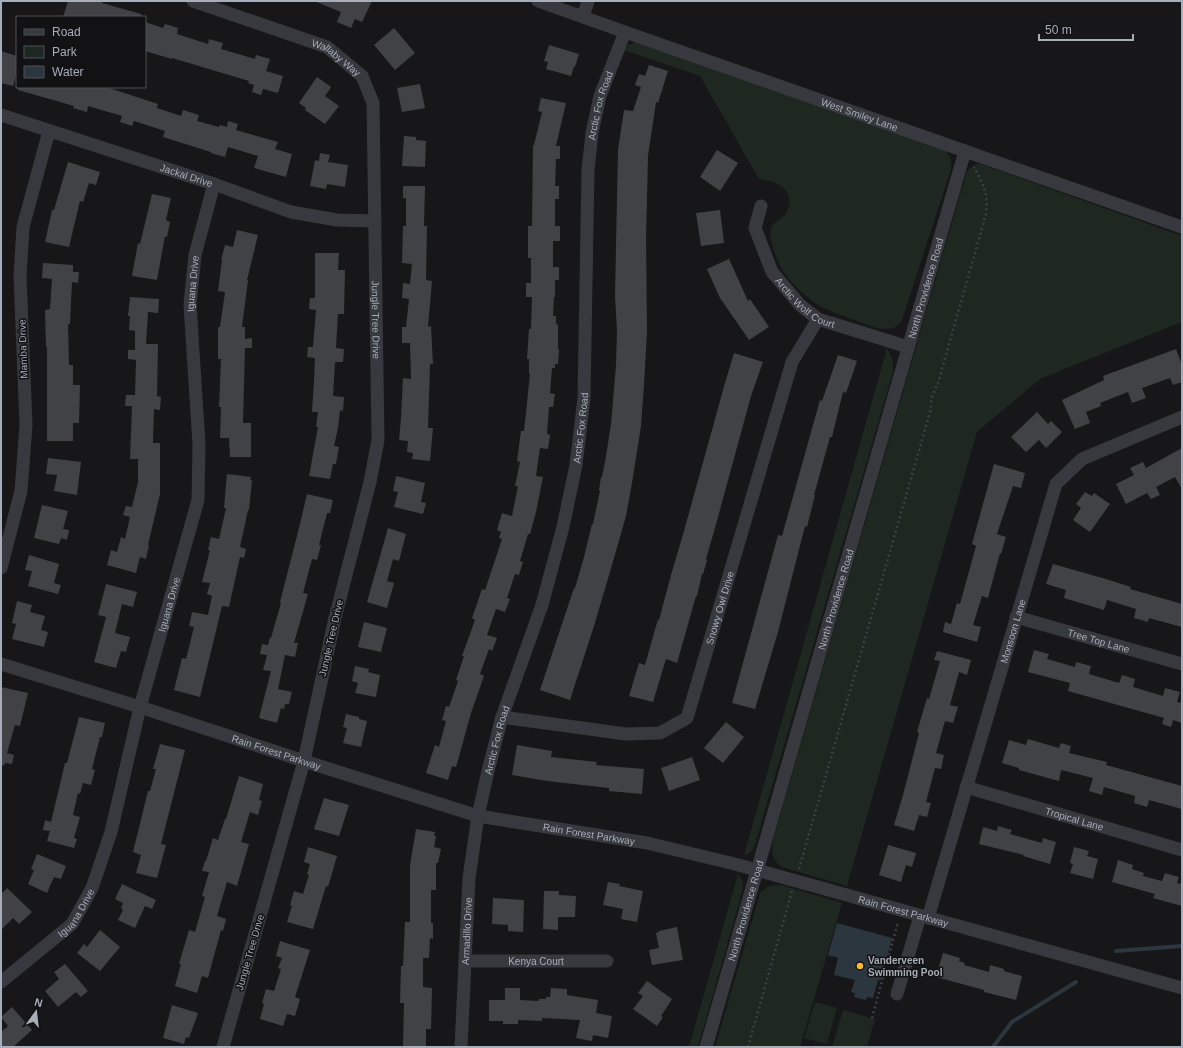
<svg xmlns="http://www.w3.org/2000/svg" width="1183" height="1048" font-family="Helvetica,sans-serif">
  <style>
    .green { fill: #1e2720 }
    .water { fill: #2c363e }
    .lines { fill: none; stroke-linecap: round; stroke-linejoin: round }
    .stream { stroke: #2c363e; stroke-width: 4 }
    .building { fill: #414246 }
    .path { stroke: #3e4045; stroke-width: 2.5; stroke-dasharray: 2 3; stroke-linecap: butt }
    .minor { stroke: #38393e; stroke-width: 13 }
    .poi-dot { fill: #fcba2c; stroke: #121214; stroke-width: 1.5 }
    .labels { text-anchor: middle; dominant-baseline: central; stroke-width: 3; stroke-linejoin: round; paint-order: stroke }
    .street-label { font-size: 10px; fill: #a8adba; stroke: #121214 }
    .poi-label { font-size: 10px; font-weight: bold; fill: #a8adba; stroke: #121214; text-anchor: start }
  </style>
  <rect width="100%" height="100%" fill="#171719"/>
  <path class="green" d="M636 42 945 150C950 157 952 161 951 169L903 317C901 322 898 326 893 328 890 329 884 329 881 329 875 328 869 325 863 323 850 318 826 311 815 303 801 293 786 279 779 263 774 253 769 239 771 228 773 222 780 220 784 216 787 213 788 209 789 205 792 186 774 181 759 179L700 76 624 50 628 45Z
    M978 163 1182 236V322L1040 379 977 432 847 886 782 867C771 859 772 853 773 840L967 171 970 168Z
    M887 348 893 360V372L754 848 748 854 744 855Z
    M738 874C744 883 743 886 741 896L698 1047H689Z
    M774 885H781L842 903 800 1047H715L760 893 769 886Z
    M815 1002 837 1008 827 1044 804 1038Z
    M843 1010 875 1019 867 1047H832Z"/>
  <path class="water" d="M837 923 892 938 881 980H878L873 998 867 997 866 1000 854 997 855 993 851 992 855 980 834 975 838 958 828 955Z"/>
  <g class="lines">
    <path class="stream" d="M1116 951 1182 946
      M993 1047 1012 1022 1076 982"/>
  </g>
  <path class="building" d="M68 1H102V3L141 14V17H63Z
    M314 1H372L362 22 355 19 351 28 337 22 341 12Z
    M145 22 163 28 165 24 178 28 177 34 208 44 209 39 223 43 221 49 255 59 256 55 270 59 266 71 283 76 278 93 263 89 261 95 252 92 254 85 248 83 249 81 172 58V59L145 51Z
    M394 28 415 53 395 70 374 45Z
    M549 45 579 54 575 67 574 66 571 76 546 69 548 62 544 61Z
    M1 51 17 56V72L13 86 1 83Z
    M649 65 668 71 658 103 656 102 648 156 646 238 647 332 644 385 641 426 632 483 626 516 612 565 594 626 570 700 540 690 574 588H575L584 557 592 524H593L600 491 599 490 601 477H602L606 456 611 424 616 365 617 332 615 295 618 150 624 110 633 111 641 87 635 85 639 74 645 76Z
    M317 77 331 87 325 96 339 106 325 124 305 110 306 108 299 103Z
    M420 84 425 108 402 112 397 88Z
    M18 87H106L158 104 157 108 181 116 183 110 199 115 197 121 219 127 220 125 227 127 228 121 238 124 236 130 278 142 275 149 292 154 286 177 254 168 258 156 228 147 225 157 211 153V152L163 137 165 131 134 121 132 126 120 122 122 116 88 106 87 112 73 108 74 106 18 90Z
    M541 98 566 103 556 146H560V159H556L555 186H559V199H555V226H560V241H553V267H559V280H555V297H554L553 316H556V324L558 325V349L559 350 558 364H555V368H552L550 393 555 394 553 407H549L547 434 550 435 548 449 540 448 536 476 543 477 536 512 530 534H528L520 561 523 562 519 575 515 574 507 598 510 599 505 612 496 609 487 635 497 638 492 651 489 649 480 674 484 676 471 713 460 753 456 767 452 766 448 780 426 773 435 745 439 747 446 721 442 720 446 706 449 707 458 681 456 680 464 656H462L475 620 472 618 482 589 485 590 502 539 499 538 501 532 497 530 502 513 512 516 518 486H515L520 462 517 461 521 431H524L530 374H529V359H527L529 329H531L532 297H526V283H531V258H528V226H532L533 145H534L542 112 538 111Z
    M404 136 416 137V140L426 141 425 167 402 166Z
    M717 150 738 163 720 191 700 177Z
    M320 153 330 155 328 162 348 165 345 187 327 184 326 189 310 186 315 160 319 161Z
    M68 162 100 172 96 185 89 183 83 202 80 201 69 247 45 242 52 210H54Z
    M403 186H425L424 226H427L426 280 432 281 428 327 431 326 433 364H430L428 428H433L430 461 412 459 413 453 407 452 408 441 399 440 401 418 403 378 411 379 410 343H402V327H406L409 299 402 298 403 283 410 284 412 264 402 263 403 226H406V198H403Z
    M152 194 171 198 166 220 170 222 167 237 165 236 157 280 132 276 138 243 140 244Z
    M720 210 724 243 701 246 696 213Z
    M237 230 258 235 247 280H248L242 327H245V339L252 338V348H245L243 423H251V457H230L229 438H220L221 407H219L221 359H218V327H220L225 292 218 291 222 260H221L225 245 233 247Z
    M315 253H339L338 270H345L344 314H338L336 348 344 349 343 362H335L333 396 344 397 343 411 340 410 338 428 334 446 339 447 336 464H333L330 479 309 476 318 427H316L318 412H312L314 381 315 358 307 357 308 347H313L316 310 309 309 310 298H315Z
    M729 259 748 301 750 299 769 327 749 340 720 298 707 269Z
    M43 263 73 265V272H79L78 283 72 282 70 324H68L69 365H73V385H80L79 423H73V441H47V347H46L45 310 50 309 52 279 42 278Z
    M130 297 159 299 158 313 148 312 146 344H158L157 396 161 397 160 410 154 409 153 443H160V494L148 545H149L146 559 140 557 136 573 107 565 111 550 117 552 121 537 125 539 130 517 123 515 126 506 132 507 138 482V459H130L132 406H125L126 395H135L136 360 128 359V350H135V331L129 330 130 316H128Z
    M1176 349 1182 365V382L1173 385 1170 378 1142 388 1146 398 1132 403 1128 392 1100 403 1101 406 1086 412 1090 423 1075 429 1062 400 1104 380 1103 376Z
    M734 353 763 362 751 396 715 528 706 559 707 560 703 574H702L697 596H696L677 663 666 659 653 702 629 696 639 663 645 665 658 619 659 620 671 575 684 531 725 383Z
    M838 355 857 361 846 393 843 392 832 437H830L814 495H815L807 527 805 526 778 632 755 709 732 703 778 535 782 536 820 400 822 401Z
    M1037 412 1048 424 1051 421 1062 432 1046 448 1039 440 1026 452 1011 437Z
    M1182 448V489L1175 477 1156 487 1160 495 1151 499 1147 493 1126 504 1116 484 1134 475 1130 468 1143 462 1146 468Z
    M48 458 81 462 77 495 54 491 57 475 46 474Z
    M994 464 1025 473 1021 488 1013 486 997 534 1006 537 1001 554 1000 553 988 598 982 596 973 625 981 627 977 642 943 632 945 622 951 624 957 603 960 604 976 546 972 544Z
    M227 474 251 477 250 480H252L249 510H248L240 547 246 549 244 558 240 557 229 607 222 606 200 697 174 690 182 658 186 659 194 627 189 626 192 612 208 615 212 596 207 594 210 583 202 582 210 550H208L211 537 219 539 226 508H224Z
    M396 476 425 483 421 502 426 503 423 514 394 507 398 492 393 491Z
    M1085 492 1092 496 1094 493 1110 504 1090 532 1073 520 1081 508 1076 504Z
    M307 494 333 500 330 513H327L319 545H321L317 560 312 559 303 593 308 594 294 643H298L295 657 285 655 278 689 292 692 289 704H285L284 709 281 708 277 723 259 718 271 671 263 670 267 655 260 654 262 644 268 645 270 637 271 638 281 603 280 602 300 524Z
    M42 505 68 511 63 529 69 530 67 540 61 538 59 544 34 538Z
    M388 528 406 534 399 561 393 559 387 581 394 583 387 608 367 602Z
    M29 555 59 564 54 583 61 585 58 594 28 586 32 571 25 570Z
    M1053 564 1106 579 1131 587 1130 589 1182 604V627L1149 618 1148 622 1134 618 1136 609 1107 600 1104 610 1064 598 1066 590 1046 584Z
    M106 584 137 592 133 607 122 604 115 633 130 637 126 652 121 651 116 668 94 662 106 617 98 615Z
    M17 601 32 605 30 612 45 616 41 630 48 632 44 647 12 639 16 624 12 623Z
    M364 622 387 628 381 652 358 647Z
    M1034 650 1049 654 1047 659 1075 667 1076 662 1091 666 1089 674 1119 683 1122 675 1135 679 1133 687 1163 696 1165 688 1180 692 1177 702 1182 703V723L1173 720 1171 727 1162 724 1164 718 1068 691 1070 683 1028 672Z
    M937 651 971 660 967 675 959 672 950 705 958 707 953 723 945 721 936 753 944 755 941 769 935 768 926 802 931 803 927 817 919 815 914 831 894 825 903 795 919 733 917 732 927 698 929 699 940 661 934 660Z
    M355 666 369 669 368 672 380 675 376 697 355 693 358 683 352 681Z
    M1 687 28 693 20 726 15 725 7 753 14 755 12 764 5 763 4 766 1 765Z
    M346 714 359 717V719L367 721 361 747 343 743 347 728 343 727Z
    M79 717 105 723 102 737H100L92 769 95 770 91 785 83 783 80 794 78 793 73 815 80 817 74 838 77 839 74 848 47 841 50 831 43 830 45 820 51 822 65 763H67Z
    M726 722 744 737 723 763 704 748Z
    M1028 739 1059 748 1061 743 1071 746 1069 753 1107 762 1106 765 1182 786V809L1149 800 1147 807 1134 803 1135 796 1104 787 1102 795 1089 791 1093 778 1061 770 1059 781 1019 770V768L1002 763 1009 740 1026 745Z
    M160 744 185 750 161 844 166 845 157 878 136 873 141 855 133 852 148 791H150L156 769H153Z
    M517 745 552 751 551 757 597 762 596 765 644 769 642 794 609 791V788L547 781 512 775Z
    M692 757 700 780 669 791 661 768Z
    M239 776 263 784 259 800 262 801 258 815 250 812 241 842 249 844 237 886 227 882 217 916 226 919 223 931 221 930 208 978 202 976 197 993 175 986 181 964H179L189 930 195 932 205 897 202 896 209 872 202 871 205 861H206L213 838 218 840 225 819H226Z
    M324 798 349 805 339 836 314 829Z
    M998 826 1012 830 1010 834 1042 843 1043 838 1056 842 1050 864 1023 856 1024 855 979 844 983 827 997 831Z
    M416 829 435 832 434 836H436L434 847 441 849 438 863H436V890H431V923H433V939L430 938 429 958H423V987L432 988 431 1029H426V1046H403L404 1003H400L401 966H403L405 922H410V865Z
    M888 845 916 853 912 867 906 865 901 882 879 875Z
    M308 847 337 856 328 887 326 886 313 929 287 922 292 906 290 905 294 891 303 894 309 875 307 874 310 864 304 862Z
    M1074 847 1089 851 1087 856 1098 859 1093 879 1070 873 1073 864 1070 863Z
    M37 854 66 866 61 879 54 877 47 893 28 884 34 870 31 869Z
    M1118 860 1133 865 1132 869 1144 873 1143 876 1162 881 1165 873 1179 877 1177 883 1182 884V906L1153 898 1155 894 1112 882Z
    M608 882 620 884 619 886 643 891 637 922 621 919 623 909 603 905Z
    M122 884 156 900 152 909 145 906 135 928 118 920 123 910 121 908 123 903 115 899Z
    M7 888 32 912 19 924 13 918 1 930V894Z
    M544 891H559V895L576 896 575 917H558V930L543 929Z
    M493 898 524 900 523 932 508 931V925L492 924Z
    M677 927 683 960 652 965 649 950 659 948 656 933 659 932V931Z
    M100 930 120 947 100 971 77 953 84 944 87 947Z
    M280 941 310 950 295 997 300 999 295 1016 287 1014 283 1026 260 1019 264 1004 262 1003 266 989 274 991 281 969 278 968 282 958 276 956Z
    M943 953 960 958 959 961 965 963 964 965 989 972 990 965 1004 969V971L1022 976 1016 1000 984 992V990L936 977Z
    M65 964 88 991 81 997 76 992 58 1007 45 991 59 979 54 972Z
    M647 981 672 999 661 1016 663 1017 657 1026 633 1009 643 996 638 993Z
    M505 988H520V1000L538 1001 539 999H546V997H550L551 988 567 989V995L598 1000 596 1013 612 1016 608 1038 593 1035 592 1041 576 1038 580 1020 542 1018V1021L518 1020V1024H503V1021H489V1000H505Z
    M172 1005 198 1013 189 1038 186 1037 184 1044 163 1038Z
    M12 1007 32 1030 13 1047H1V1032L8 1026 1 1017Z"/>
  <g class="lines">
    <path class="path" d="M799 869 930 412 932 397 938 383 986 214C988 192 984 186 974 167
      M872 1018 898 922
      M748 1047 792 891"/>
    <g class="minor">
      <path id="s1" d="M193 1 327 47 362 76 373 103 378 440 370 482 335 618 304 761 223 1047"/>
      <path id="s2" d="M538 1 625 32 1182 227"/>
      <path d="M583 17 588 1"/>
      <path id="s3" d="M1 115 214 184 291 212 337 220 375 221"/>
      <path id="s4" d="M761 206 755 228 772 272 800 305 818 319 908 347"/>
      <path d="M1 568 21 491 26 425 20 276 23 227 49 131"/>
      <path id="s5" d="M1016 617 1182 664"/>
      <path id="s6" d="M1 664 140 707 304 761 478 816 647 843 735 864 1182 988"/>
      <path id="s7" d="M502 717 626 734 660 733 687 718 792 362 818 319"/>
      <path id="s8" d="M966 787 1182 850"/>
      <path id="s9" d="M928 918 1056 484 1082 459 1182 417"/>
      <path id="s10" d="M465 961H607"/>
      <path id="s11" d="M1 982 72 924 92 888 111 832 140 707 198 500 199 444 190 305 195 255 214 184"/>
      <path d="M897 994 920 916"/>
      <path id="s12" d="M461 1047 469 878 478 816 488 771 502 717 542 605 563 527 576 465 584 398 588 170 592 133 600 96 625 32"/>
      <path id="s13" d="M706 1047 965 151"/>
    </g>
  </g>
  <circle class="poi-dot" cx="860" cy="966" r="4"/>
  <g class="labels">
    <g class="street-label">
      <text stroke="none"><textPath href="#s1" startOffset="155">Wallaby Way</textPath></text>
      <text stroke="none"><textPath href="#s12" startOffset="958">Arctic Fox Road</textPath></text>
      <text stroke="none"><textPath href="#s2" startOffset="341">West Smiley Lane</textPath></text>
      <text stroke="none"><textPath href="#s3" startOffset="195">Jackal Drive</textPath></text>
      <text stroke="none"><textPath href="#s11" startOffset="752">Iguana Drive</textPath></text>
      <text stroke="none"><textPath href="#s13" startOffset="790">North Providence Road</textPath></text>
      <text stroke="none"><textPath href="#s4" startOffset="116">Arctic Wolf Court</textPath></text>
      <text stroke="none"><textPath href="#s1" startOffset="433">Jungle Tree Drive</textPath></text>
      <text transform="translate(23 349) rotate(-92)">Mamba Drive</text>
      <text stroke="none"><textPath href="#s12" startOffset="634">Arctic Fox Road</textPath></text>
      <text stroke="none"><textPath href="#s13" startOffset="466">North Providence Road</textPath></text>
      <text stroke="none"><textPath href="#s11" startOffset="427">Iguana Drive</textPath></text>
      <text stroke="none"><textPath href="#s7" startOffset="305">Snowy Owl Drive</textPath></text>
      <text stroke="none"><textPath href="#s9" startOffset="299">Monsoon Lane</textPath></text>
      <text transform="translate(331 638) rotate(-77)">Jungle Tree Drive</text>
      <text stroke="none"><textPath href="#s5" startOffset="86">Tree Top Lane</textPath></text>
      <text stroke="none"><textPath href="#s12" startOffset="310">Arctic Fox Road</textPath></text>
      <text stroke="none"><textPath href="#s6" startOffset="289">Rain Forest Parkway</textPath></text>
      <text stroke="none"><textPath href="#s8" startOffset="113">Tropical Lane</textPath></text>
      <text stroke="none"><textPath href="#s6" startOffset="613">Rain Forest Parkway</textPath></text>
      <text stroke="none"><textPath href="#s13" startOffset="142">North Providence Road</textPath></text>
      <text stroke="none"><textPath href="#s11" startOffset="103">Iguana Drive</textPath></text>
      <text stroke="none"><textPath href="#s6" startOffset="937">Rain Forest Parkway</textPath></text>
      <text stroke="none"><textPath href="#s12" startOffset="116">Armadillo Drive</textPath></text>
      <text transform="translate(250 952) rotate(-74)">Jungle Tree Drive</text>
      <text stroke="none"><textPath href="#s10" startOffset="71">Kenya Court</textPath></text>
    </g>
    <g class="poi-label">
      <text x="868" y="960">Vanderveen<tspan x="868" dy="12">Swimming Pool</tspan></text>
    </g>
  </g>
  <rect width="1183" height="1048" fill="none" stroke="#a8adba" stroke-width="4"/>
  <rect x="16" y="16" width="130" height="72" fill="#121214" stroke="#4e5056"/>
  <rect x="24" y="29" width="20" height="6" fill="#38393e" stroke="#4e5056"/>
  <text x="52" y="36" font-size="12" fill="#a8adba">Road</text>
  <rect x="24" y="46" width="20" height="12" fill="#1e2720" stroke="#4e5056"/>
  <text x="52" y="56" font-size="12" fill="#a8adba">Park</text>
  <rect x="24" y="66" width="20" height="12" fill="#2c363e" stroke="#4e5056"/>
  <text x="52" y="76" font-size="12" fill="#a8adba">Water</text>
  <g transform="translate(36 1012) rotate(15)" stroke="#121214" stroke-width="3" paint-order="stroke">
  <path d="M0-3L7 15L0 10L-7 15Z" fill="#a8adba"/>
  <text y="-6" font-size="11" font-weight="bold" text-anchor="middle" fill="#a8adba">N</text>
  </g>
  <path d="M1039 34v6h94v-6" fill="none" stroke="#a8adba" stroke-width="2"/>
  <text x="1045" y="34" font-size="12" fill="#a8adba" stroke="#121214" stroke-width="3" paint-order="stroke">50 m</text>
</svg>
